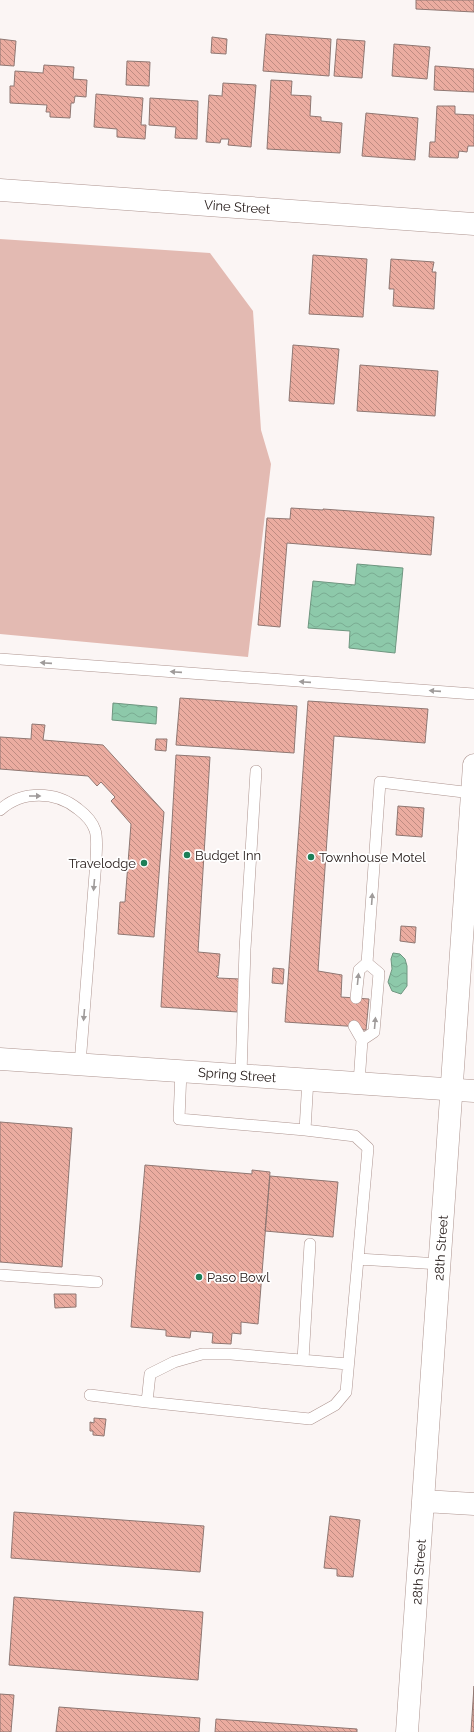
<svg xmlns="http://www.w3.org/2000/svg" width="474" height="1732" font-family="Raleway,sans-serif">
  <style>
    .pitch { fill: #e3bab2 }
    .water { fill: url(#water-waves); stroke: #6f9680 }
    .building { fill: url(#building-back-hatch); stroke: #8f7772 }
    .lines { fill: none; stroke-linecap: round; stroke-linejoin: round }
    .service-casing { stroke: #ae9590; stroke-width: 12 }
    .minor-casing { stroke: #ae9590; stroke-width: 23 }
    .tertiary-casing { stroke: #ae9590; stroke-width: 23 }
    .secondary-casing { stroke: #ae9590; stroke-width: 23 }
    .service { stroke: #fff; stroke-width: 11 }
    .minor { stroke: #fff; stroke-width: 22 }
    .tertiary { stroke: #fff; stroke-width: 22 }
    .secondary { stroke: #fff; stroke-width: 22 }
    .oneway { fill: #9f9b9a }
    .poi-dot { fill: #1d7f58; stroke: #fff; stroke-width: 1.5 }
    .labels { text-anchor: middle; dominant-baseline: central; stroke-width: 3.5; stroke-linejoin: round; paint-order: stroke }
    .street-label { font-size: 13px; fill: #2a201e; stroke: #fff }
    .poi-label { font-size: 13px; fill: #2a201e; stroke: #fff; text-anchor: start }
  </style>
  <defs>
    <pattern id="water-waves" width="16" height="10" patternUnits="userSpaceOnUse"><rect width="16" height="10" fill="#8dc9aa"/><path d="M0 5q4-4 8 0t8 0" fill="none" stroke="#7aac92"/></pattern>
    <pattern id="building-back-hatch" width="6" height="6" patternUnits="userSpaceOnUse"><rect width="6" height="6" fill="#ebaca0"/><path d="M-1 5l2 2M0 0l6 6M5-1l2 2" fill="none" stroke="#bf8c82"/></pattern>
  </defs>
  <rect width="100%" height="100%" fill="#fbf5f4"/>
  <path class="pitch" d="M0 239 210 253 253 311 261 430 271 464 248 657 0 634Z"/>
  <path class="water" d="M357 564 403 568 395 653 349 648 350 631 308 628 313 581 355 585Z
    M113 703 157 707 156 724 112 720Z
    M393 953 400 954 405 959 407 966V986L401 994 392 991 388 982 392 969 391 959Z"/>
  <path class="building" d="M416 0H474V12L416 9Z
    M266 34 331 39 329 76 263 71Z
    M212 37 227 39 226 54 211 53Z
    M0 39 16 41 14 66 0 65Z
    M337 39 365 41 362 78 334 76Z
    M394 44 430 47 427 79 392 76Z
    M127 61 150 62 149 86 126 85Z
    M44 65 74 67 73 79 87 80 86 97 75 96 74 103H71L70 118 50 117V112H46L47 105 10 103V86H14L15 71 43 73Z
    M435 66 474 69V92L434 90Z
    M271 80 292 81 291 95 311 96 310 116 321 117V121L342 123 340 153 267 149Z
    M223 83 256 85 251 147 228 145 229 139H221L220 143 206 142 209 95 222 96Z
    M96 94 143 98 141 125H146L145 139 117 137V129L94 127Z
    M150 98 198 101 197 139 175 138 176 127 149 125Z
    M437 106H455V114L474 115V146H468L467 152 459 151 458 158 429 157 430 142H435Z
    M366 113 418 118 415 160 362 156Z
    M313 255 367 259 363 317 309 314Z
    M391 259 434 262 432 272H436L434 309 393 306 394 289H389Z
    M293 345 339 349 334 404 289 401Z
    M360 365 438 371 435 416 357 411Z
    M291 508 323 510V509L434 517 431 555 287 543 280 627 258 625 267 518 290 519Z
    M180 698 297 706 294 753 176 745Z
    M308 701 428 709 425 743 334 736 318 971 342 975 341 997 369 999 366 1030H361V1027L285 1022Z
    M32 724 45 725 43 740 103 745 164 812 154 937 118 934 120 902H125L131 824 111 801 115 797 101 782 97 786 88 776 0 769V737L31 739Z
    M156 739H167L166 751 155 750Z
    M176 755 210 757 198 952 220 954 218 976H216L218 978 240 979 238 1012 161 1007Z
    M398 806 424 808 422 837 396 835Z
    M401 926 416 927 415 943 400 941Z
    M273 968 284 969 283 984 272 983Z
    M0 1122 72 1128 62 1267 0 1262Z
    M145 1165 252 1174V1170L270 1172 258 1324 241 1322V1334L232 1333 231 1344 212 1343 213 1333 191 1331 190 1338 166 1336V1330L131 1327Z
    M270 1176 338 1182 333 1237 265 1231Z
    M54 1294H76V1307L55 1308Z
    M94 1418 106 1419 104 1436 93 1435V1431H90V1422L94 1423Z
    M14 1512 204 1526 200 1572 11 1558Z
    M330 1516 360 1520 353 1577 337 1576V1569L324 1568Z
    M14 1597 203 1612 198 1680 9 1665Z
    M474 1686V1732H471Z
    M0 1694 14 1695 11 1732H0Z
    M59 1707 200 1718 199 1732H56Z
    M216 1719 357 1729V1732H215Z"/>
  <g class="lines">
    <defs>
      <path id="service" d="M0 659 474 694
        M0 810C22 790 56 791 78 809 86 815 92 821 95 830 98 839 96 852 96 861L80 1064
        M356 998 359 970 367 963
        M354 1026 362 1040
        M181 1071 179 1119 305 1130 308 1079
        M241 1075 245 949 256 771
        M359 1083 362 1040 374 1032 379 973 367 963 380 782 472 793
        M305 1130 355 1136 368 1148 358 1259
        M0 1275 97 1282
        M303 1360 310 1244
        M348 1364 231 1354H202L174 1362 150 1374 147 1402 310 1419 335 1405 346 1392 358 1259 440 1264
        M90 1395 147 1402"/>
      <path id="minor" d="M424 1501 474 1504
        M407 1732 474 765"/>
      <path id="tertiary" d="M0 190 474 224"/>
      <path id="secondary" d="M0 1059 474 1091"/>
    </defs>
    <use href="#service" class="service-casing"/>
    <use href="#minor" class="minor-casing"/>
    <use href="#tertiary" class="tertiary-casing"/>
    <use href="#secondary" class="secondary-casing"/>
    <use href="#service" class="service"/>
    <use href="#minor" class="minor"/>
    <use href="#tertiary" class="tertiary"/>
    <use href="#secondary" class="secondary"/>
  </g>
  <defs><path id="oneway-solid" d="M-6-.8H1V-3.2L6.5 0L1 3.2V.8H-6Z"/></defs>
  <g class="oneway">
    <use href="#oneway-solid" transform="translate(46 663) rotate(-176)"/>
    <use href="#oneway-solid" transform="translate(176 672) rotate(-176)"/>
    <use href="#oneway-solid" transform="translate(305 682) rotate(-176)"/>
    <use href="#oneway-solid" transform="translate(435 691) rotate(-176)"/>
    <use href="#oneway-solid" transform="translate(35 796)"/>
    <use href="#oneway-solid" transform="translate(94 885) rotate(95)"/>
    <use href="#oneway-solid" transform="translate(372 899) rotate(-86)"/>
    <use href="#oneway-solid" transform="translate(358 979) rotate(-84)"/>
    <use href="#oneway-solid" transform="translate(84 1015) rotate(95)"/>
    <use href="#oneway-solid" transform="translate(375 1023) rotate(-85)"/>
  </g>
  <g class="poi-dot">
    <circle cx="187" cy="855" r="4"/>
    <circle cx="311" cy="857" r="4"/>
    <circle cx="144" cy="863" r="4"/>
    <circle cx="199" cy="1277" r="4"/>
  </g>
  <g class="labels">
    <g class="street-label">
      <text transform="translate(237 207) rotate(4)">Vine Street</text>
      <text transform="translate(237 1075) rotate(4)">Spring Street</text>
      <text transform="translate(441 1248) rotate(-86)">28th Street</text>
      <text transform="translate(419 1572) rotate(-86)">28th Street</text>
    </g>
    <g class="poi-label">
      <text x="195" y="855">Budget Inn</text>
      <text x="319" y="857">Townhouse Motel</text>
      <text x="136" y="863" text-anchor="end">Travelodge</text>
      <text x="207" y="1277">Paso Bowl</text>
    </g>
  </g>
</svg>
